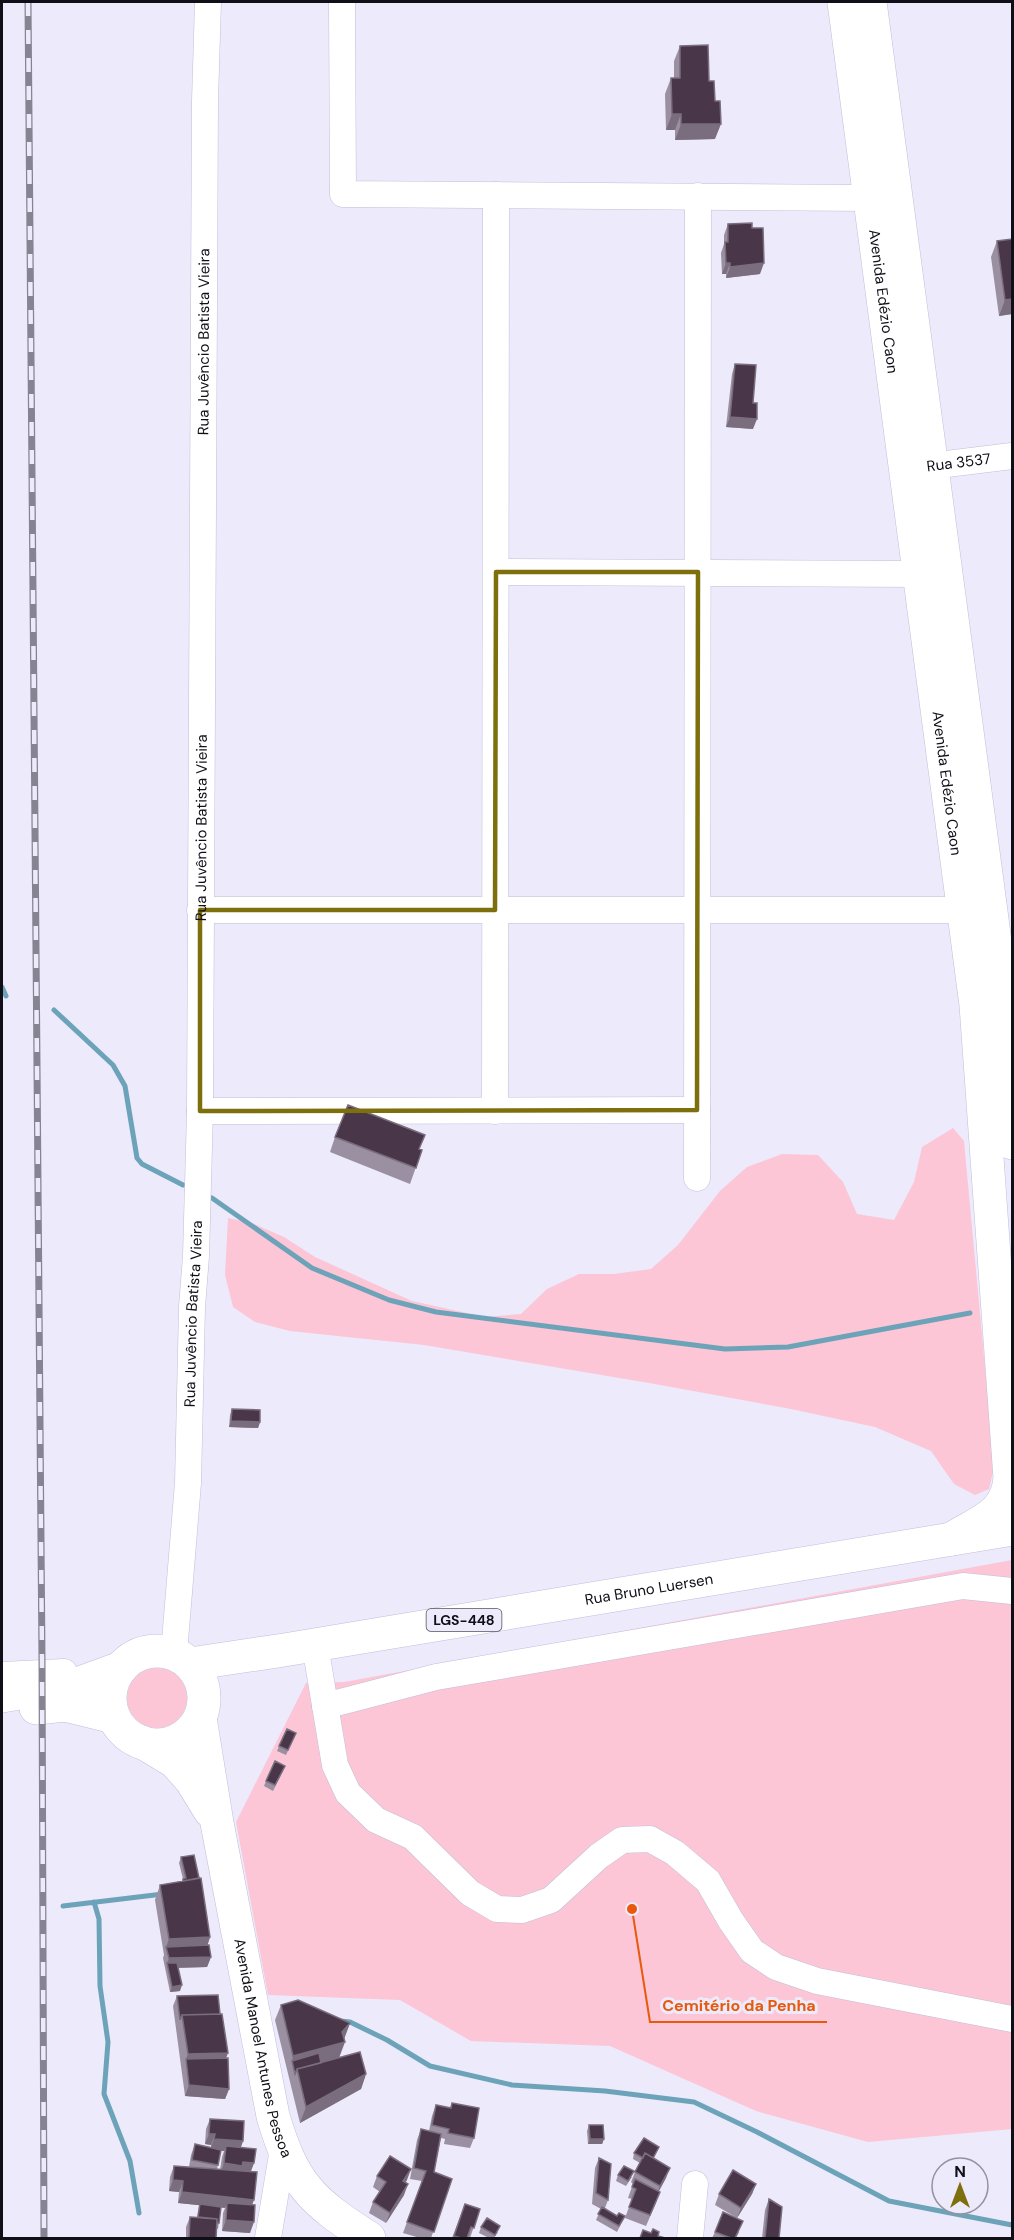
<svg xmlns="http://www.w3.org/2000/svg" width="1014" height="2240" font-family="'DM Sans',sans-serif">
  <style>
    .green { fill: #fcc6d6 }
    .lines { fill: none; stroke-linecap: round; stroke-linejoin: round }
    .stream { stroke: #6da3b9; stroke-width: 5 }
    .minor-casing { stroke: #c2bed9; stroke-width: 27 }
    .major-casing { stroke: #c2bed9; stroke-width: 34 }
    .minor { stroke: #fff; stroke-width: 26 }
    .major { stroke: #fff; stroke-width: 33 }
    .rail-casing { stroke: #868492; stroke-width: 7 }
    .rail { stroke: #eceafb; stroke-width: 4.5; stroke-dasharray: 14; stroke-linecap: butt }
    .wall { fill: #9a90a2; fill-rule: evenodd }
    .shaded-wall { fill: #7a6d7e }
    .building { fill: #493749; stroke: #7a6d7e; stroke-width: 1.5 }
    .marked { fill: none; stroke: #7d6f0c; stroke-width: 4.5; stroke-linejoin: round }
    .labels { text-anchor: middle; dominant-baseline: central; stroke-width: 6; stroke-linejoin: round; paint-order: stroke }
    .shield { fill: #eceafb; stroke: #52505b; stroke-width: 1.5 }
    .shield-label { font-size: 14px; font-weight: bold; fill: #100e17 }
    .street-label { font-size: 15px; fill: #100e17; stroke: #eceafb }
    .leader { fill: none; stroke: #e8590c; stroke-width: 2 }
    .callout-dot { fill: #e8590c; stroke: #eceafb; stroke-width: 2 }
    .callout-label { font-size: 16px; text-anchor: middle; font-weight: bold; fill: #e8590c; stroke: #eceafb; stroke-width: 6; stroke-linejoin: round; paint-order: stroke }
  </style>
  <rect width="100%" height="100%" fill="#eceafb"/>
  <path class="green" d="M953 1128 964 1141 993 1454V1472L989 1489 975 1495 954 1484 931 1451 875 1427 791 1409 655 1384 424 1345 290 1331 255 1322 233 1307 225 1275 228 1218 252 1223 284 1237 315 1257 412 1301 485 1317 521 1314 547 1289 579 1274H614L651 1269 678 1245 720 1191 747 1167 782 1154 818 1155 843 1182 857 1214 894 1220 914 1182 922 1147Z
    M1012 1560V2129L868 2142 756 2111 610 2046 471 2041 400 2000 268 1995 236 1822 306 1683 344 1682Z
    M127 1698a30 30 0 1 1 60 0a30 30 0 1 1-60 0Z"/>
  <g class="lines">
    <path class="stream" d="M2 987 6 996
      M54 1010 113 1065 125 1086 137 1158 142 1164 183 1185
      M212 1198 312 1268 389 1300 436 1312 725 1349 788 1347 970 1313
      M94 1902 99 1919 100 1986 108 2042 104 2094 130 2161 139 2213
      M63 1906 163 1894
      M340 2021 350 2022 387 2040 430 2066 512 2085 605 2091 694 2102 757 2132 889 2201 1012 2225"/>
    <defs>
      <g id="minor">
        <path d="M342 2 343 194 870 198"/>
        <path id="s1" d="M914 468 1012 456"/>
        <path d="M496 572 919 574"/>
        <path d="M200 910H963"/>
        <path d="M200 1111 697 1110"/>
        <path d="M495 1111 496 195"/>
        <path d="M697 1178 698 196"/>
        <path d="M315 1645 335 1765 348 1793 376 1820 413 1837 470 1893 497 1909 522 1910 551 1900 599 1856 622 1840 650 1839 675 1853 708 1881 731 1921 752 1951 776 1967 817 1981 1012 2019"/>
        <path id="s2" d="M174 1653 188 1483 192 1307 196 1256 200 1111 205 101 208 2"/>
        <path d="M2 1675 64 1672"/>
        <path d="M325 1706 436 1677 963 1586 1012 1591"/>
        <path d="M268 2238 283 2149"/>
        <path d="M690 2238 695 2184"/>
      </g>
      <g id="major">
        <path id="s3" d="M844 2 976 1005 1010 1478C1007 1515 980 1521 951 1539"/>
        <path d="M870 2 1003 1002 1012 1143"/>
        <circle cx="157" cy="1698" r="47"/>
        <path id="s4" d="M190 1664 284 1650 1012 1529"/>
        <path d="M2 1696 80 1683 121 1668"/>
        <path d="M36 1708 65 1705 114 1717"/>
        <path id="s5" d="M200 1718 217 1823 273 2116C293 2184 311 2201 369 2238"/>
        <path d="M142 1742 175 1762 191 1780 210 1811"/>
      </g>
    </defs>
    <use href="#minor" class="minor-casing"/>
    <use href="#major" class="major-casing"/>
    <use href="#minor" class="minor"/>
    <use href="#major" class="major"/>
    <defs>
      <path id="rail" d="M28 2 42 1659 44 2238"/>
    </defs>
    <use href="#rail" class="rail-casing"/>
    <use href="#rail" class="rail"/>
  </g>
  <path class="wall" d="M680 46 709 81 715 101V139L675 140V130H666L665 94 671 78H674V61Z
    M728 224 752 228 760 274 726 278V274H722L721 253 724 244V235Z
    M1012 239V314L999 316 991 257 997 241Z
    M735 364 753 403V429L726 427 732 374Z
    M335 1137 422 1150 410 1184 330 1152Z
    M232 1409 260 1422 258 1428 229 1427 230 1415Z
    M296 1733 286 1755 277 1751 279 1746Z
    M283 1771 273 1791 264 1786 266 1781Z
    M181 1857 210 1937 207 1946 211 1957 207 1967 178 1968 180 1991 170 1992 163 1958 164 1955 155 1900 160 1885 182 1881 183 1879 179 1863Z
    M177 1996 220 2014 229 2089 225 2099 185 2096 173 2006Z
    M281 2005 350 2023 344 2039 339 2058 366 2074 361 2089 300 2123 275 2020Z
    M452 2103 474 2138 470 2148 444 2144 445 2139 441 2138 434 2172 452 2179 431 2238H420L403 2233 422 2181 410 2179 417 2140 421 2129 429 2131 432 2116 436 2105 450 2108Z
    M210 2119 243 2141 241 2147 254 2163 250 2172 252 2204 250 2233 222 2231 223 2213 225 2208 221 2207 218 2229 216 2228V2238H186V2227L190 2217H197L199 2205 178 2203 179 2192 169 2191 170 2177 174 2166 189 2167 191 2155 195 2144 211 2147V2145L205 2144 206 2129ZM221 2151H224L222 2157 220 2170 217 2169Z
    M589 2125 604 2139 602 2144H588L587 2131Z
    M659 2147 654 2158 666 2178 659 2191 656 2203 646 2226 625 2218 632 2199 628 2198 633 2184 631 2182 635 2172 640 2163 633 2159 634 2153Z
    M599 2158 608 2200 605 2208 617 2216H625L617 2232 596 2220 601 2209 592 2204 595 2168Z
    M618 2175 632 2177 626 2186 616 2181Z
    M377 2176 407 2180 405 2183 404 2195 386 2223 369 2213 373 2202 380 2192 373 2187Z
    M756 2184 752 2194 737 2218 715 2205 719 2194Z
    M769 2199 779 2238H762L765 2210Z
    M465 2204 480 2209 470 2238H452Z
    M481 2227 498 2232 494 2238H489L479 2233Z
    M715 2232H739L736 2238H712Z"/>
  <path class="shaded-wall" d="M672 114H681L675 130H666Z
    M681 124H721L715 139 675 140Z
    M726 263H730L726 274H722Z
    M764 263 760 274 726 278 730 267Z
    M1012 299V314L999 316 1005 300Z
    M730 417 757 419 753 429 726 427Z
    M231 1421 260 1422 258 1428 229 1427Z
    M210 1937 205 1953 166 1947 163 1955 169 1939Z
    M211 1957 207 1967 168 1968 167 1963 169 1958Z
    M182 1985 180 1991 170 1992 172 1987Z
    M350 2023 344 2039 345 2042 339 2058 294 2070 292 2061 293 2056 342 2032Z
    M228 2053 222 2069 186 2059 188 2054Z
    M366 2074 361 2089 300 2123 306 2107Z
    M189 2085 229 2089 225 2099 185 2096Z
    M209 2134H215L211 2145 205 2144Z
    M214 2139 243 2141 239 2152 226 2146 224 2151 210 2150Z
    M590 2139H604L602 2144H588Z
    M243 2162 254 2163 250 2174H220L224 2163Z
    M670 2168 666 2178 656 2196 660 2186Z
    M411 2169 407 2180 399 2192 403 2181Z
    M173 2180 183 2181 179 2192 169 2191Z
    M408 2184 404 2195 386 2223 390 2213Z
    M756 2184 752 2194 737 2218 741 2208Z
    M182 2192 254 2200 250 2210 227 2203 225 2208 178 2203Z
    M226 2220 254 2222 250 2233 222 2231Z"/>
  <path class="building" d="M708 45 709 81H714L715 101H720L721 124H681V114H672L671 78H680V46Z
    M752 223V228H763L764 263 730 267V263H726L725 242H728V224Z
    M1012 239V299L1005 300 997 241Z
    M735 364 756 365 753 403H757V419L730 417Z
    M348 1105 425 1135 419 1149 422 1150 416 1168 335 1137Z
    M232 1409 260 1410V1422L231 1421Z
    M287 1729 296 1733 288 1750 279 1746Z
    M275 1761 285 1766 275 1785 266 1781Z
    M194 1855 199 1878 183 1881V1879L186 1878 181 1857Z
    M201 1878 210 1937 169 1939 160 1885Z
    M209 1945 211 1957 169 1958 166 1947Z
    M167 1963H177L182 1985 172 1987Z
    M218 1995 220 2014 182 2015 180 2020 177 1996Z
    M298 2000 350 2023 342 2032 345 2042 293 2056 281 2005Z
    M222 2014 228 2053 188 2054 182 2015Z
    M360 2052 366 2074 306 2107 297 2069Z
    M319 2053 321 2063 297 2069 295 2074 292 2061Z
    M228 2058 229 2089 189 2085 186 2059Z
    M452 2103 479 2108 474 2138 448 2133 449 2129 432 2125 436 2105 451 2108Z
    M210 2119 244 2121 243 2141 214 2139 215 2134H209Z
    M589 2125H603L604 2139H590Z
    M421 2129 441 2134 434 2172 452 2179 434 2232 407 2222 426 2171 414 2168Z
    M644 2138 659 2147 653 2158 645 2153 643 2158 634 2153Z
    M195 2144 221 2150 218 2165 192 2160Z
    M226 2146 256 2149 254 2163 243 2162 242 2166 224 2163Z
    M645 2153 670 2168 660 2186 635 2172Z
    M390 2156 411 2169 403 2181 408 2184 390 2213 373 2202 386 2182 377 2176Z
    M599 2158 611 2164 608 2200 596 2193Z
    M174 2166 257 2172 254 2200 182 2192 183 2181 173 2180Z
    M624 2166 634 2171 628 2181 618 2175Z
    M733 2170 756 2184 741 2208 719 2194Z
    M635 2179 660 2192 650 2215 629 2207 636 2189 632 2187Z
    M769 2199 782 2207 779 2238H765Z
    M227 2203 255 2205 254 2222 226 2220Z
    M200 2204 221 2207 219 2223H217V2219L198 2217Z
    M465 2204 480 2209 474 2228 471 2227 467 2238H461L454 2236Z
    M602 2207 617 2216 619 2213 625 2216 619 2226 598 2214Z
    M723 2212 743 2221 735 2238H731L715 2232Z
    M190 2217 217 2219 216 2238H189Z
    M487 2218 500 2226 495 2235 481 2227Z
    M653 2229 659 2232 658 2236 665 2238H640L643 2230 651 2233Z"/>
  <path class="marked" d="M496 572H698L697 1110 200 1111V910H495Z"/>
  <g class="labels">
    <rect class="shield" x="426.5" y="1609" width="75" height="22" rx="4.5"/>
    <g class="shield-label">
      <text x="464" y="1620">LGS-448</text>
    </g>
    <g class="street-label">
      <text stroke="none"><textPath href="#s3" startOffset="302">Avenida Edézio Caon</textPath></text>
      <text stroke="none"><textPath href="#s2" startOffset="1312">Rua Juvêncio Batista Vieira</textPath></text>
      <text stroke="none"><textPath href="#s1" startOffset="45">Rua 3537</textPath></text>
      <text stroke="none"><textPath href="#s3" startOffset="788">Avenida Edézio Caon</textPath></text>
      <text stroke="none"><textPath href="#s2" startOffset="826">Rua Juvêncio Batista Vieira</textPath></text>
      <text stroke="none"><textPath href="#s2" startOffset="340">Rua Juvêncio Batista Vieira</textPath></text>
      <text stroke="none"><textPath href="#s4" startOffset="465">Rua Bruno Luersen</textPath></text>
      <text stroke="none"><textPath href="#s5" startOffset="336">Avenida Manoel Antunes Pessoa</textPath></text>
    </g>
  </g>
  <path class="leader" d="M632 1909L650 2022H827"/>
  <circle class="callout-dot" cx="632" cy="1909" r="6"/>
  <g class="callout-label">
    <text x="739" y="2011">Cemitério da Penha</text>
  </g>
  <rect width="1014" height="2240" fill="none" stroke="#100e17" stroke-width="6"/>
  <g transform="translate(960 2186)"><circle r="28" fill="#eceafb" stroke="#9492a0" stroke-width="1.5"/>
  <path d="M0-4.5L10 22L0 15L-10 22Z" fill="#7d6f0c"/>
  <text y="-9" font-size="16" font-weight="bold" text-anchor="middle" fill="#100e17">N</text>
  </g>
</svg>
